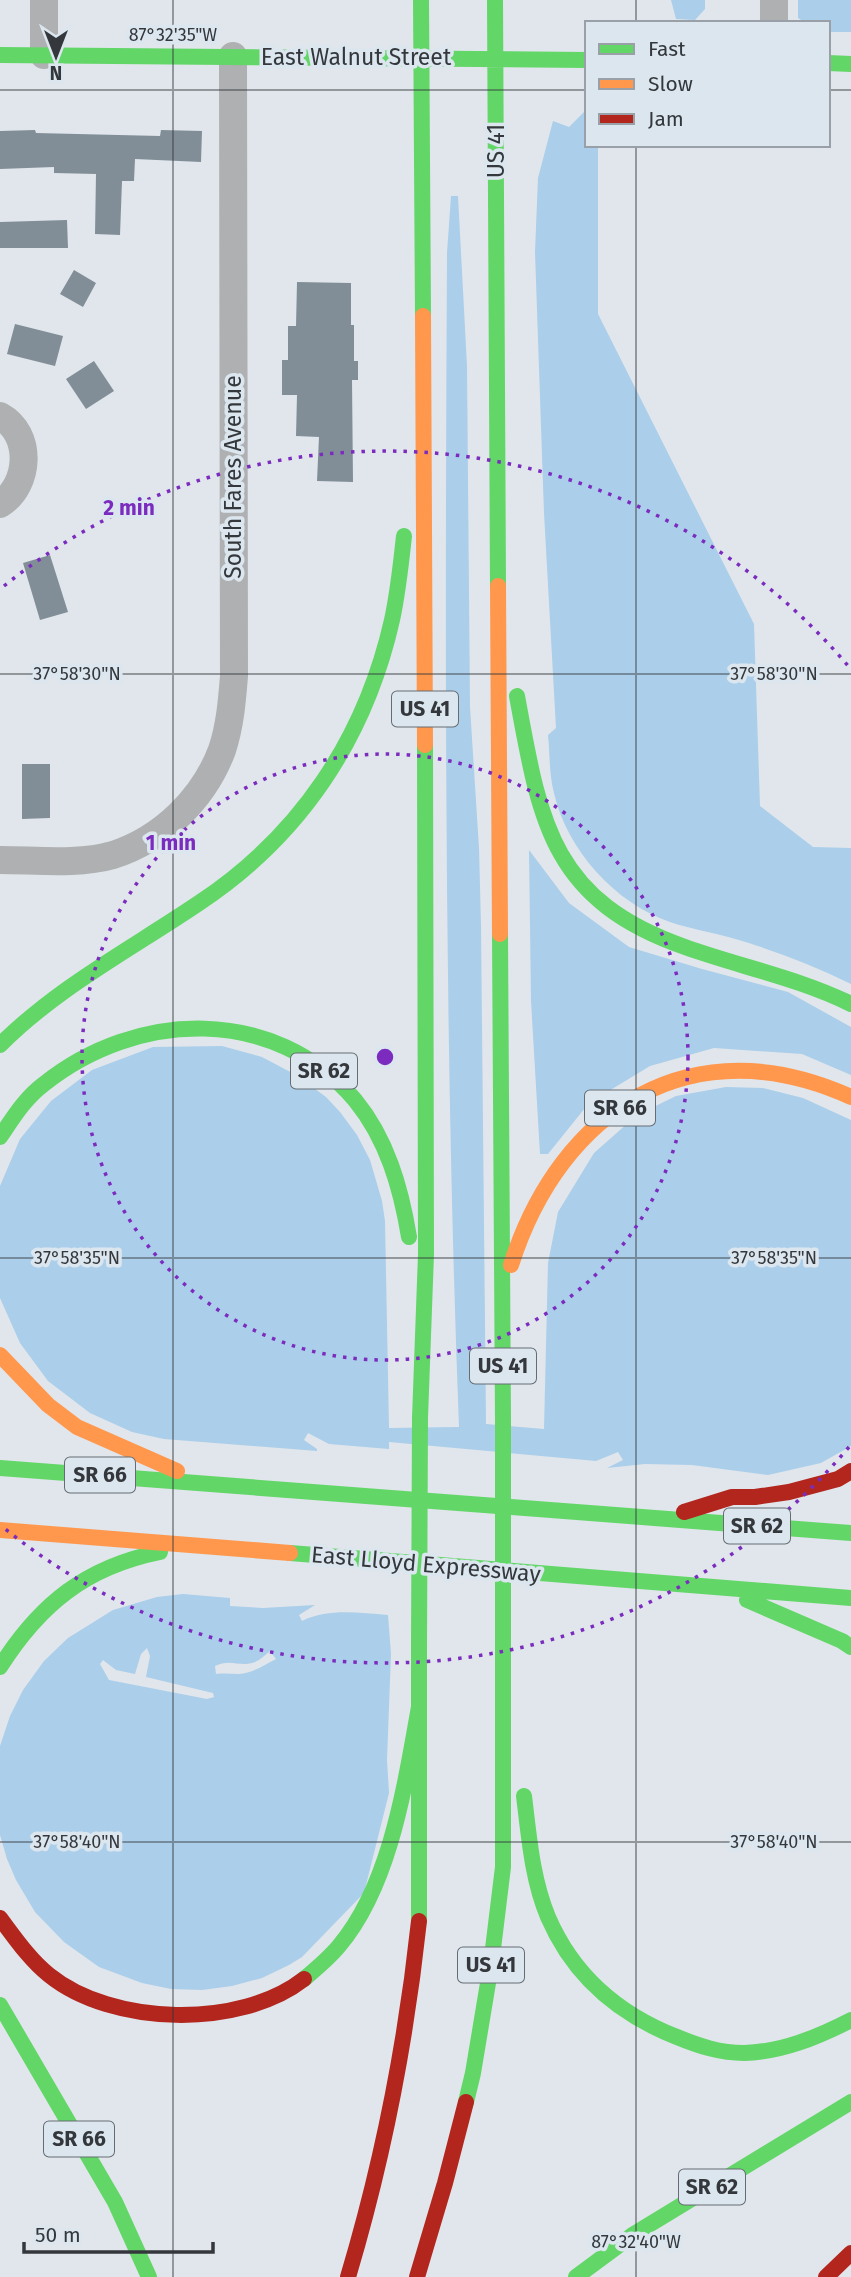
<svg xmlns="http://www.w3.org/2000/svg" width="851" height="2277" font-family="'Fira Sans',sans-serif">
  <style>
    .green { fill: #abceea; fill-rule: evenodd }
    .building { fill: #818e97 }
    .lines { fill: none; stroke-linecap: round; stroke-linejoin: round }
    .street { stroke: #aeb0b1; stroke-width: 28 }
    .fast { stroke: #63d668; stroke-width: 16 }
    .slow { stroke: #ff974d; stroke-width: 16 }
    .jam { stroke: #b3261e; stroke-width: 16 }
    .fast-bridge { stroke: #63d668; stroke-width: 16 }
    .ticks { fill: none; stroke: #34383c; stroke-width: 2; stroke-opacity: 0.45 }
    .ring { fill: none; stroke: #7b2cbf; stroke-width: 3.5; stroke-dasharray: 3.5 7 }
    .labels { text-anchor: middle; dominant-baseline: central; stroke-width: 7; stroke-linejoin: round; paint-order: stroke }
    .shield { fill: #dce6ef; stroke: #666c72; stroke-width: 2 }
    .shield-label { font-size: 21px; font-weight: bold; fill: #34383c }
    .street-label { font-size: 23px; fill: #34383c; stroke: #dce6ef }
    .ticks-label { font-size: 18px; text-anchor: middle; fill: #34383c; stroke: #dce6ef; stroke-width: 7; stroke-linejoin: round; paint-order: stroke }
    .centre { fill: #7b2cbf; stroke: #dce6ef; stroke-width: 3.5 }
    .ring-label { font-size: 21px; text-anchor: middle; font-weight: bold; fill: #7b2cbf; stroke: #dce6ef; stroke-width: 7; stroke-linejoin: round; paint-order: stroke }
  </style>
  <rect width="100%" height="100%" fill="#e0e6eb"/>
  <path class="green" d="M671 0H705V9L695 20 676 19Z
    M798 0H851V32H828V23H806L798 18Z
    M584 112H587V145H598V314L754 624 760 806 813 847 851 848V984C813 965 773 950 732 938 712 932 690 929 670 922 615 903 567 850 554 793 549 775 550 754 548 735L556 728 544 513 535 252 538 178 553 121 569 127Z
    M451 196H458L467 366 470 707 479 848 481 926 486 1424 544 1429 548 1263 558 1212 594 1153 637 1115 676 1096 726 1087 763 1088 803 1098 851 1120V1446L821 1463 768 1475 692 1465 645 1464 607 1468 623 1460 618 1452 596 1461 389 1442V1449L329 1444 308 1433 304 1440 317 1449V1451L164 1439 132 1432 90 1413 48 1381 20 1343 0 1298V1186L20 1139 51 1101 92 1070 153 1047 222 1046 262 1057 296 1075 326 1097 340 1112 357 1135 370 1160 382 1201 385 1221 389 1428 459 1427C444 1036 445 644 447 253Z
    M529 850 569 903 629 947 702 969 788 992 851 1027V1075L802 1054 714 1048 650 1066 589 1103 548 1154H540L531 1001Z
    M183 1594 230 1598V1606L263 1608 315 1605 299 1615 302 1621C329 1608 358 1613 388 1615L391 1654 387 1760 389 1793 364 1893 302 1957 289 1965 262 1978 232 1986 202 1990 171 1989 142 1983 99 1967 64 1942 35 1912 16 1880 7 1859 0 1835V1746L10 1716 23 1690 44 1661 68 1638 113 1610 157 1597ZM147 1648 150 1656 146 1677 213 1693 214 1697 207 1699 109 1680 100 1664 103 1660 116 1670 135 1674 141 1654ZM270 1651 276 1659C265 1665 252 1673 239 1674 231 1674 224 1673 216 1674L215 1666C231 1658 240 1668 255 1662 260 1660 265 1655 270 1651Z"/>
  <path class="building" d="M35 130 36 133 160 136 161 130 202 131 201 162 135 159 134 181H122L120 235 95 234 96 174 54 173V167L0 169V131Z
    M67 220 68 248H0V222Z
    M74 270 96 283 83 307 60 294Z
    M297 282 351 283V325H354V361H358V380H352L353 482 317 481 319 437 296 436 297 395H282V360H288V326H296Z
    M15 324 63 336 55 366 7 354Z
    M94 361 114 391 86 409 66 379Z
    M50 555 68 612 40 620 23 563Z
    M22 764H50V818L22 819Z"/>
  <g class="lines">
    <path class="street" d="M44 0V55
      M774 0V23
      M0 416C33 434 30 485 0 504
      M0 860C36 860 78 865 113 855 163 839 204 798 222 750 230 726 232 701 234 676L233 56"/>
    <path class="fast" d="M421 0 423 316
      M495 0 498 586
      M0 55 587 60
      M828 63 851 64
      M517 696C540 822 551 900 685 947 741 967 798 978 851 1004
      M500 934 503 1421
      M0 1045C58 987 131 949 199 903 300 836 365 739 392 620 398 593 401 564 404 536
      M0 1137C13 1118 25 1098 44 1084 137 1010 274 1005 355 1100 387 1139 401 1188 409 1237
      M420 1418 426 1254 425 745
      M0 1468 851 1533
      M290 1553 851 1598
      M747 1600 842 1641 851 1647
      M0 1667C40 1604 86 1567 160 1552
      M524 1796C529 1836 532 1879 548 1917 573 1975 618 2014 677 2037 699 2046 720 2053 744 2053 782 2052 818 2037 851 2020
      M419 1921V1644
      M304 1979C316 1969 329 1958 339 1946 391 1884 405 1784 419 1707
      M0 2005 115 2202 149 2277
      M466 2102 473 2073 491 1965 503 1867V1644
      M576 2277 634 2234 851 2102"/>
    <path class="slow" d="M423 316 425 745
      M498 586 500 934
      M511 1265C561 1108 693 1025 851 1097
      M0 1355 48 1405 77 1427 177 1471
      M0 1530 290 1553"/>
    <path class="jam" d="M684 1512 732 1497H755L789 1492 838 1479 851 1471
      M0 1918C15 1938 30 1960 49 1975 112 2026 240 2029 304 1979
      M348 2277C383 2160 406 2042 419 1921
      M417 2277 445 2183 466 2102
      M826 2277 851 2253"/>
    <path class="fast-bridge" d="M503 1421V1644
      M419 1644 420 1418"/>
  </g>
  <path class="ticks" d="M173 0V2277M636 0V23M0 90H587M828 90H851M636 145V2277M0 674H851M0 1258H851M0 1842H851"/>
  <g class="ring">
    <circle cx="385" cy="1057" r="303"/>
    <path d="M849 1447A606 606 0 0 1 4 1528M4 586A606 606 0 0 1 849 667"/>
  </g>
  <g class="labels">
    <g class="shield">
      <rect x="392" y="691.5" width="66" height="35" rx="5"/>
      <rect x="291" y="1053.5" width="66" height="35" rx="5"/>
      <rect x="585" y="1090.5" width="70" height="35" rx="5"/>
      <rect x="470" y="1348.5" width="66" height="35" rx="5"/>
      <rect x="65" y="1457.5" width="70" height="35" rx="5"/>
      <rect x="724" y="1508.5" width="66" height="35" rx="5"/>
      <rect x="458" y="1947.5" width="66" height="35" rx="5"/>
      <rect x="44" y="2121.5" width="70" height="35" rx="5"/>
      <rect x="679" y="2169.5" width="66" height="35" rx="5"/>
    </g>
    <g class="shield-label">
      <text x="425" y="709">US 41</text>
      <text x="324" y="1071">SR 62</text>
      <text x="620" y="1108">SR 66</text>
      <text x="503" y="1366">US 41</text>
      <text x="100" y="1475">SR 66</text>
      <text x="757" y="1526">SR 62</text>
      <text x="491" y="1965">US 41</text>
      <text x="79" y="2139">SR 66</text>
      <text x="712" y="2187">SR 62</text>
    </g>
    <g class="street-label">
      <text x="356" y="57">East Walnut Street</text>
      <text transform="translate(496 151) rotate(-90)">US 41</text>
      <text transform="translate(233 477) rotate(-90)">South Fares Avenue</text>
      <text transform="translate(426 1564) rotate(5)">East Lloyd Expressway</text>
    </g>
  </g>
  <g class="ticks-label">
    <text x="173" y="41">87°32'35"W</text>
    <text x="77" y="680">37°58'30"N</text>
    <text x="774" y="680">37°58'30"N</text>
    <text x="77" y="1264">37°58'35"N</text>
    <text x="774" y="1264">37°58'35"N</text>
    <text x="774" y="1848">37°58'40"N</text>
    <text x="77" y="1848">37°58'40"N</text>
    <text x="636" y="2248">87°32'40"W</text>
  </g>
  <circle cx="385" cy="1057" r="10" class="centre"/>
  <g class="ring-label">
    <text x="129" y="515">2 min</text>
    <text x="171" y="850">1 min</text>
  </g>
  <rect x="585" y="21" width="245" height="126" fill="#dce6ef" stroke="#99a0a7" stroke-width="2"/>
  <rect x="599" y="44" width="35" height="10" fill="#63d668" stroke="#99a0a7" stroke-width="2"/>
  <text x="648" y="56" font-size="21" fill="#34383c">Fast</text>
  <rect x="599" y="79" width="35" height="10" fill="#ff974d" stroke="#99a0a7" stroke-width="2"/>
  <text x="648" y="91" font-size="21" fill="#34383c">Slow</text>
  <rect x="599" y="114" width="35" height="10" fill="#b3261e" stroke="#99a0a7" stroke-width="2"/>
  <text x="648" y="126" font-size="21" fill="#34383c">Jam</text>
  <g transform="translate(56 56) rotate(180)" stroke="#dce6ef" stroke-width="5" paint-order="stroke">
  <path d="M0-5L12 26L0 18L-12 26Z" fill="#34383c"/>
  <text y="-10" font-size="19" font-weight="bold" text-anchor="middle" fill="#34383c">N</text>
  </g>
  <path d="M24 2242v10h189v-10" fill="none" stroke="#34383c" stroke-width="3.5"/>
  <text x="35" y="2242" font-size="21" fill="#34383c" stroke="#dce6ef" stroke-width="5" paint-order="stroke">50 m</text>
</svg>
